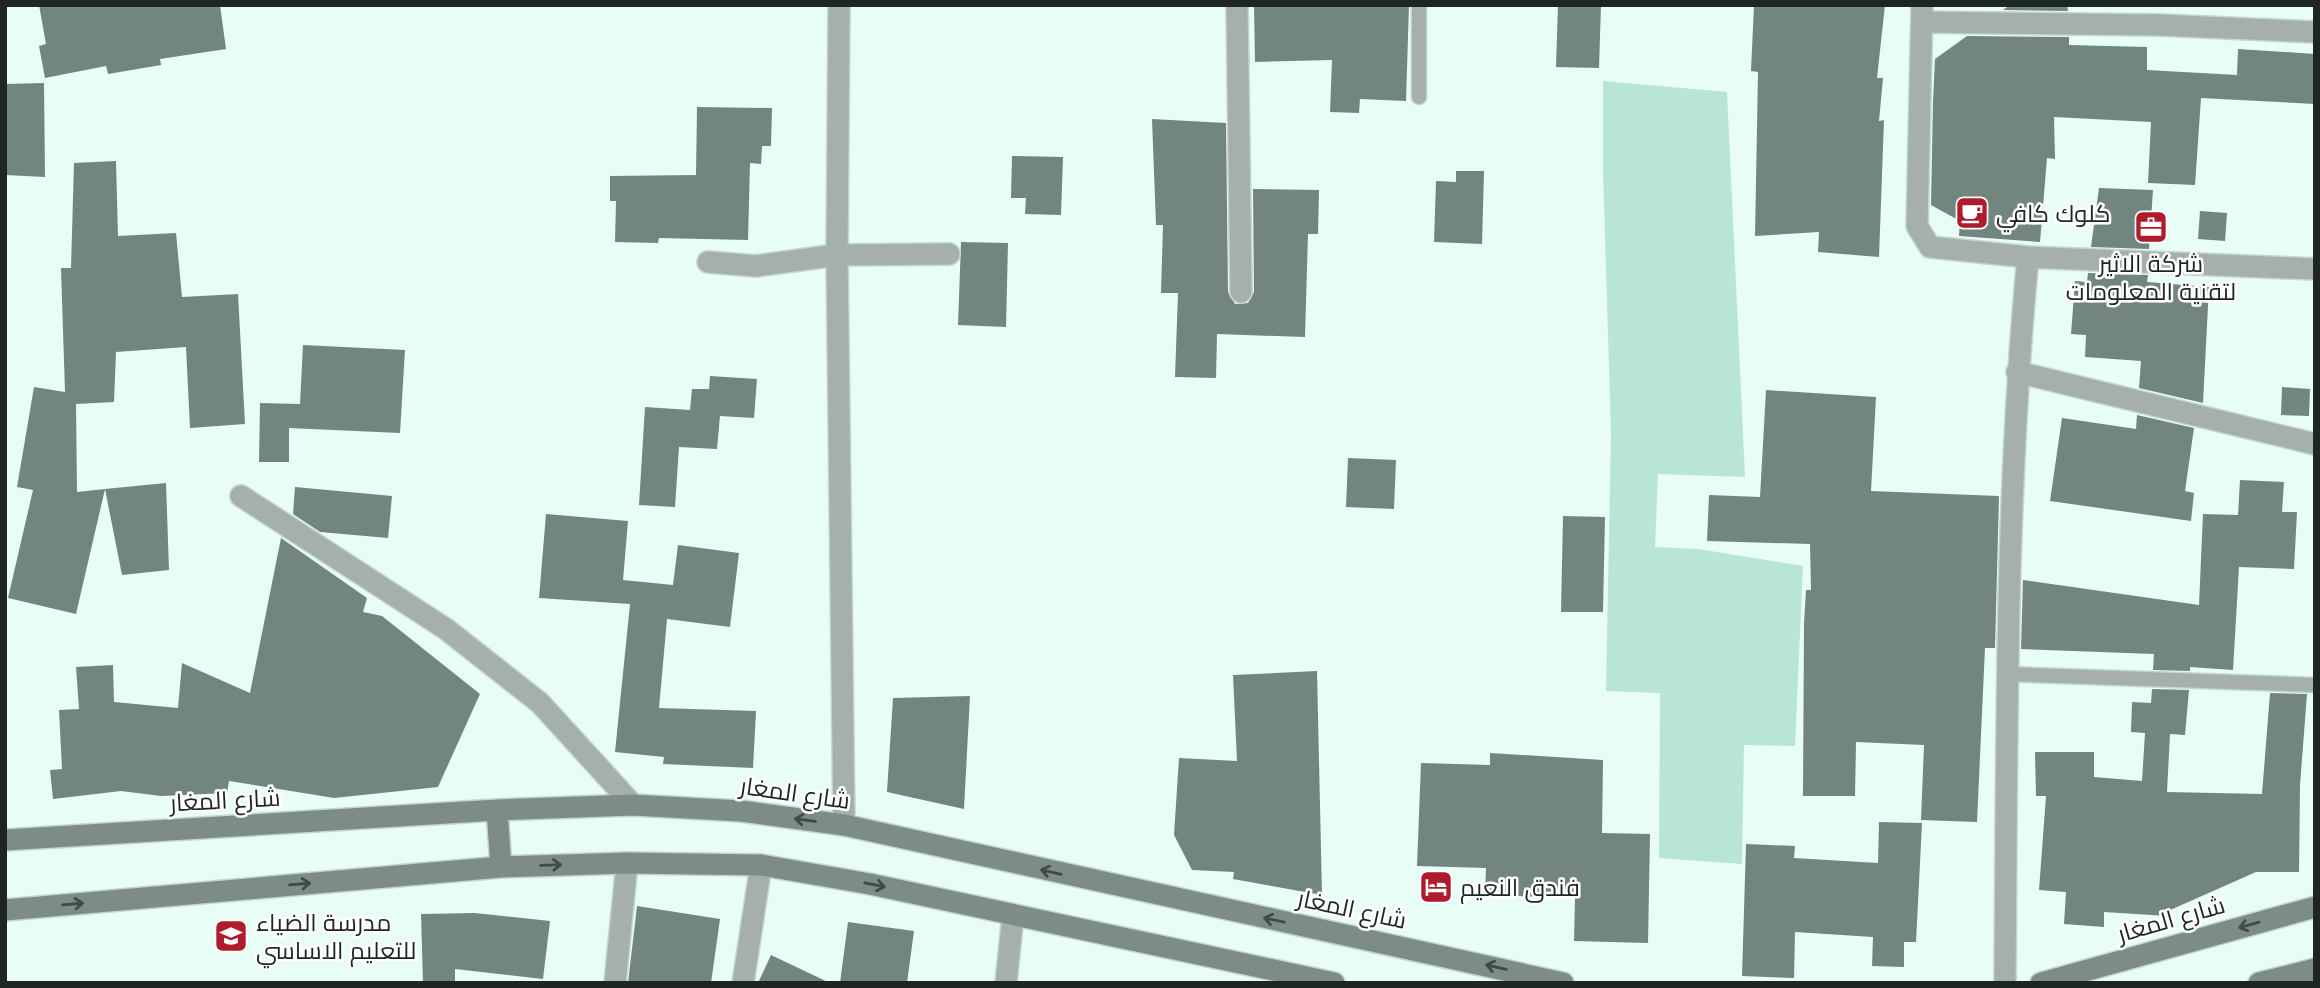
<svg xmlns="http://www.w3.org/2000/svg" width="2320" height="988" font-family="Montserrat,Cairo,sans-serif">
  <style>
    .green { fill: #b8e5d6 }
    .building { fill: #72867f }
    .lines { fill: none; stroke-linecap: round; stroke-linejoin: round }
    .service-casing { stroke: #c3d6cf; stroke-width: 17 }
    .minor-casing { stroke: #c3d6cf; stroke-width: 24 }
    .secondary-casing { stroke: #c3d6cf; stroke-width: 24 }
    .service { stroke: #a5afab; stroke-width: 14 }
    .minor { stroke: #a5afab; stroke-width: 21 }
    .secondary { stroke: #7e8c87; stroke-width: 21 }
    .oneway { stroke: #404a46 }
    .labels { text-anchor: middle; dominant-baseline: central; stroke-width: 5; stroke-linejoin: round; paint-order: stroke }
    .poi-label { font-size: 24px; fill: #1e2623; stroke: #fff; text-anchor: start }
    .street-label { font-size: 24px; fill: #1e2623; stroke: #fff }
  </style>
  <rect width="100%" height="100%" fill="#e7fdf5"/>
  <path class="green" d="M1603 81 1727 92 1745 477 1658 474 1655 547 1698 549 1803 566 1795 746 1744 745 1742 864 1659 858 1660 693 1606 691 1611 433 1603 169Z"/>
  <path class="building" d="M39 5H220L226 49 160 59 161 65 108 74 106 66 45 78 39 46 46 44Z
    M1254 5H1409L1406 101 1360 99 1359 113 1330 112 1332 60 1255 62Z
    M1558 5H1601L1599 68 1556 67Z
    M1754 5H1885L1877 78H1883L1879 121 1884 120 1879 257 1818 252 1819 232 1755 236 1758 72 1751 71Z
    M2010 5H2067L2068 11 2003 10Z
    M1967 36 2069 37V45L2147 47V70L2237 75 2238 49 2315 54V104L2201 98 2195 185 2148 183 2151 122 2054 117 2055 159 2047 158 2040 242 1959 236 1960 221 1931 205 1933 102 1935 59Z
    M44 83 45 177 5 175V84Z
    M697 107 772 108 771 146H762L761 164 750 163 748 240 659 238 658 243 615 242 616 201H610V176L696 175Z
    M1152 119 1226 123 1228 292 1235 304 1248 303 1254 292 1253 189 1319 190 1318 234H1308L1305 337 1217 334 1216 378 1175 377 1178 293H1161L1163 225H1156Z
    M1012 156 1063 157 1061 215 1025 214 1026 198H1011Z
    M116 161 118 236 176 233 182 297 238 294 245 424 190 428 186 347 116 352 114 402 76 404 77 492 105 489 76 614 8 598 33 490 17 487 34 387 65 392 61 268H71L74 163Z
    M1456 171H1484L1482 244 1434 242 1436 181 1456 182Z
    M2099 188 2153 190 2149 249 2091 247Z
    M2200 211 2227 213 2225 241 2198 239Z
    M961 242 1008 243 1006 327 958 325Z
    M2088 273 2148 275 2147 282 2209 287 2203 403 2139 388 2141 361 2085 357 2086 335 2071 334 2075 281 2087 282Z
    M303 345 405 350 400 433 289 428V462H259L260 403 300 404Z
    M710 376 757 379 754 418 720 416 717 449 679 447 675 507 639 505 645 407 690 410 692 389H709Z
    M2282 387 2310 389 2309 416 2281 415Z
    M1766 390 1876 397 1871 491 1999 496 1995 648H1985L1977 822 1921 820 1924 745 1856 742 1855 796H1803L1804 624 1806 590H1811L1810 544 1707 541 1709 495 1760 497Z
    M2137 415 2194 428 2185 491 2194 493 2191 521 2050 501 2062 418 2136 429Z
    M1348 458 1396 460 1394 509 1346 507Z
    M2240 480 2284 482 2282 512H2297L2294 569 2239 567 2233 670 2190 667V671L2153 670 2154 654 2021 649 2023 580 2199 605 2203 514 2238 515Z
    M166 483 169 570 122 575 105 489Z
    M295 487 392 496 388 538 320 532 293 514Z
    M546 514 628 521 623 580 673 585 678 545 739 553 730 627 667 619 659 708 756 711 753 768 663 764 664 757 615 752 630 604 539 598Z
    M1563 516 1605 517 1603 612H1561Z
    M281 538 367 598 363 612 382 616 480 694 438 787 334 798 229 781 227 793 161 796 121 791 53 799 50 770 62 769 59 710 79 709 76 667 113 665 114 702 178 708 182 663 250 693Z
    M1317 671 1322 895 1233 879 1234 872 1192 870 1174 835 1179 758 1237 761 1233 675Z
    M2152 689 2189 690 2185 735 2170 734 2167 792 2262 794 2270 693 2307 694 2300 785 2299 872H2256L2168 911V916L2104 912V927L2064 924 2066 892 2039 890 2046 796H2036L2035 752H2094V777L2142 781 2145 733 2131 732 2132 702 2151 703Z
    M970 696 964 809 887 792 893 698Z
    M1490 753 1603 760 1602 833 1650 834 1648 943 1574 941 1575 898 1485 895 1486 868 1417 866 1421 763 1490 765Z
    M1879 822 1922 823 1916 942H1904V967L1872 966 1873 937 1795 932 1794 978 1742 976 1746 844 1795 846 1794 858 1878 863Z
    M637 906 720 919 711 983H628Z
    M475 913 550 921 543 979 455 969V983H423L421 914Z
    M848 922 914 931 907 983H840Z
    M771 955 830 983H758Z"/>
  <g class="lines">
    <defs>
      <path id="service" d="M1419 5V97
        M2007 674 2315 685"/>
      <path id="minor" d="M839 5 837 255 844 825
        M1237 5 1241 292
        M1922 5 1917 226 1930 247 2028 257 2315 269
        M1922 22 2160 25 2315 32
        M708 262 756 266 837 255 949 254
        M2017 372 2315 444
        M241 496 446 629 540 703 633 805
        M615 983 627 863
        M743 983 761 865
        M1006 983 1013 915
        M2005 983C2007 741 2005 498 2028 257"/>
      <path id="secondary" d="M497 810 501 867
        M5 840 497 810 633 805 741 811 844 825 1563 983
        M5 910 501 867 627 863 761 865 870 884 1334 983
        M2041 983 2315 907
        M2259 983 2315 969"/>
    </defs>
    <use href="#service" class="service-casing"/>
    <use href="#minor" class="minor-casing"/>
    <use href="#secondary" class="secondary-casing"/>
    <use href="#service" class="service"/>
    <use href="#minor" class="minor"/>
    <use href="#secondary" class="secondary"/>
  </g>
  <defs><path id="oneway-shaft" d="M-6 0H5M1.5-3L5.5 0L1.5 3" fill="none" stroke-width="1.6" stroke-linecap="round" stroke-linejoin="round" transform="scale(1.75)"/></defs>
  <g class="oneway">
    <use href="#oneway-shaft" transform="translate(805 820) rotate(-172)"/>
    <use href="#oneway-shaft" transform="translate(551 865) rotate(-2)"/>
    <use href="#oneway-shaft" transform="translate(1051 872) rotate(-167)"/>
    <use href="#oneway-shaft" transform="translate(300 884) rotate(-5)"/>
    <use href="#oneway-shaft" transform="translate(875 885) rotate(11)"/>
    <use href="#oneway-shaft" transform="translate(73 904) rotate(-5)"/>
    <use href="#oneway-shaft" transform="translate(1274 920) rotate(-168)"/>
    <use href="#oneway-shaft" transform="translate(2249 925) rotate(164)"/>
    <use href="#oneway-shaft" transform="translate(1496 967) rotate(-167)"/>
  </g>
  <defs>
    <symbol id="cafe-square" viewBox="-11 -11 22 22"><rect x="-9" y="-9" width="18" height="18" rx="4" fill="#ae1b2c" stroke="#fff"/><path d="M-5.5-4.5H6V0H3Q3 3.5 0 3.5H-2.5Q-5.5 3.5-5.5 0ZM3-3.2v2h1.7v-2ZM-6 4.5H4V6H-6Z" fill="#fff"/></symbol>
    <symbol id="office-square" viewBox="-11 -11 22 22"><rect x="-9" y="-9" width="18" height="18" rx="4" fill="#ae1b2c" stroke="#fff"/><path d="M-6-3h4V-5.5h4V-3h4V5H-6ZM-1-4.5V-3h2v-1.5ZM-6 0V1H6V0Z" fill="#fff"/></symbol>
    <symbol id="hotel-square" viewBox="-11 -11 22 22"><rect x="-9" y="-9" width="18" height="18" rx="4" fill="#ae1b2c" stroke="#fff"/><path d="M-6-4.5h1.5V1H6V5H4.5V3h-9V5H-6ZM-4 0a1.8 1.8 0 1 1 3.6 0ZM.5 0V-2.5h3Q6-2.5 6 0Z" fill="#fff"/></symbol>
    <symbol id="school-square" viewBox="-11 -11 22 22"><rect x="-9" y="-9" width="18" height="18" rx="4" fill="#ae1b2c" stroke="#fff"/><path d="M0-5L7-2L0 1L-7-2ZM-4 1L0 2.5L4 1V4Q0 6-4 4Z" fill="#fff"/></symbol>
  </defs>
  <g fill-rule="evenodd">
    <use href="#cafe-square" x="1953" y="194" width="38" height="38"/>
    <use href="#office-square" x="2132" y="208" width="38" height="38"/>
    <use href="#hotel-square" x="1417" y="868" width="38" height="38"/>
    <use href="#school-square" x="212" y="917" width="38" height="38"/>
  </g>
  <g class="labels">
    <g class="poi-label">
      <text x="1996" y="213">كلوك كافي</text>
      <text x="2151" y="263" text-anchor="middle">شركة الاثير<tspan x="2151" dy="28">لتقنية المعلومات</tspan></text>
      <text x="1460" y="887">فندق النعيم</text>
      <text x="256" y="922">مدرسة الضياء<tspan x="256" dy="28">للتعليم الاساسي</tspan></text>
    </g>
    <g class="street-label">
      <text transform="translate(795 793) rotate(8)">شارع المغار</text>
      <text transform="translate(225 800) rotate(-3)">شارع المغار</text>
      <text transform="translate(1352 909) rotate(12)">شارع المغار</text>
      <text transform="translate(2171 919) rotate(-16)">شارع المغار</text>
    </g>
  </g>
  <rect width="2320" height="988" fill="none" stroke="#1e2623" stroke-width="14"/>
</svg>
